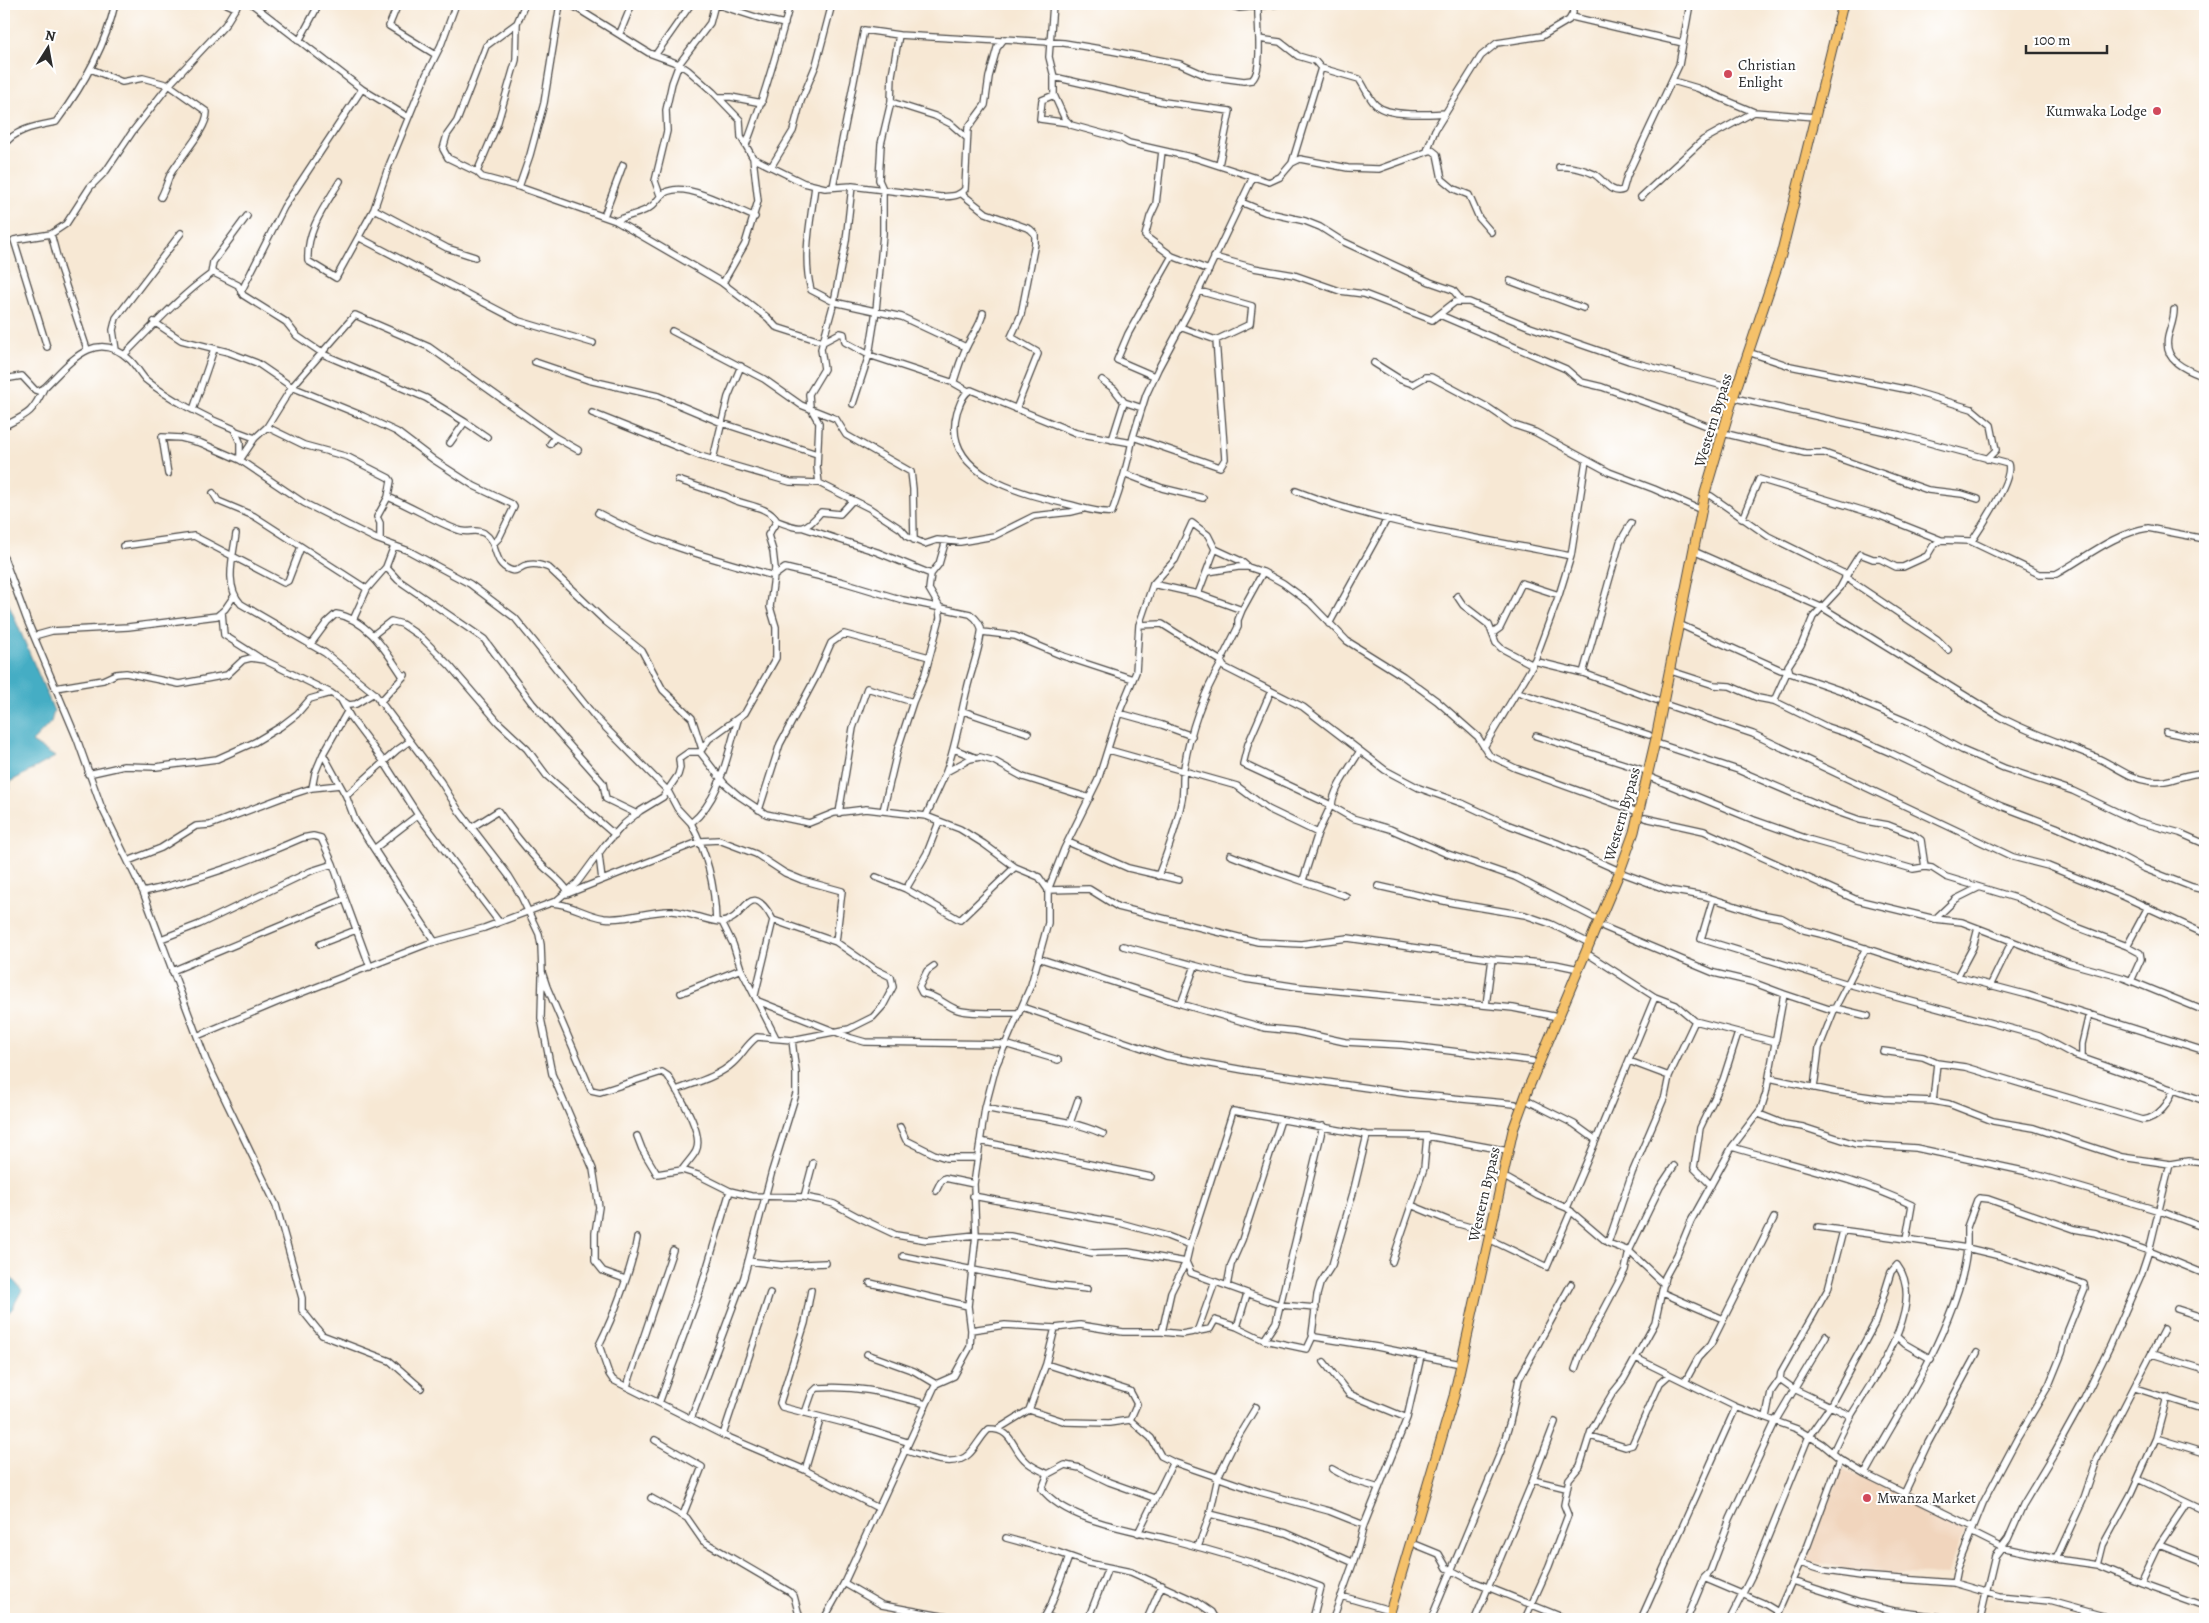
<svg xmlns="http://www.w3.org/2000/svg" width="2209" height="1623" font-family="Alegreya,serif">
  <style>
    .built { fill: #f1d5bd }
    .water { fill: #45adc4; stroke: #386c78 }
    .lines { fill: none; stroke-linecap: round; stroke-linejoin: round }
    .street-casing { stroke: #4a4744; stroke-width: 8 }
    .primary-casing { stroke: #4a4744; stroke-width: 11 }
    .street { stroke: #fff; stroke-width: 5.5 }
    .primary { stroke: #f5c16b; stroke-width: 9 }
    .poi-dot { fill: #d1495b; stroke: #fff; stroke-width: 2 }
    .labels { text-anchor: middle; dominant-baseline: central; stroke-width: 4; stroke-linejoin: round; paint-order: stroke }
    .poi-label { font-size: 15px; fill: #2b2b2b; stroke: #fff; text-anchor: start }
    .street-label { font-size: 15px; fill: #2b2b2b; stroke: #fff }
  </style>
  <rect width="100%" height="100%" fill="#fff"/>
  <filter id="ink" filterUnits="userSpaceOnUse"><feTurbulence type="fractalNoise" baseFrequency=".02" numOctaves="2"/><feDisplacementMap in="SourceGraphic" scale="10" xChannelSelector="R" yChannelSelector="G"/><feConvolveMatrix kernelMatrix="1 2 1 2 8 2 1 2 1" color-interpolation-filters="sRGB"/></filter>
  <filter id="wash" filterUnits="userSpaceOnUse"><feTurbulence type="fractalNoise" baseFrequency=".0096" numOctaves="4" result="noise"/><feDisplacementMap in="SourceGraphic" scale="20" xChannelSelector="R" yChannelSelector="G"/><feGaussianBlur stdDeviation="1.12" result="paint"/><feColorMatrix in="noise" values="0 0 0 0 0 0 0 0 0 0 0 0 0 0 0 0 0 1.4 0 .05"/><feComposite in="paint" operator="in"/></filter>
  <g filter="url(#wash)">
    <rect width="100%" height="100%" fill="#f7e8d4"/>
    <path class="built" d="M1842 1468 1965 1529 1947 1576 1855 1571 1807 1560Z"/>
    <path class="water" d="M4 593 54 711 51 722 32 742 55 757 10 782V789L4 791Z
      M4 1270 22 1290 12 1309 4 1317Z"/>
  </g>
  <g filter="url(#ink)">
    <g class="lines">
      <defs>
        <path id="street" d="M227 4 236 8
          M252 4 362 89 408 117
          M398 4 389 26 436 55
          M560 4 544 103 530 155 519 187 616 221 721 282 768 318 776 327 823 342 840 333 844 334 845 342 869 355 954 383 968 391
          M570 4 649 53 679 64 688 70 713 92 740 120 741 137 753 158 758 201 745 244 724 281 721 282
          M1053 4 1049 57 1054 77V95L1065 119 1071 125 1122 139 1129 143 1195 158 1269 182 1280 177 1292 163 1300 159 1348 168 1379 169 1432 150 1437 154 1442 179 1454 189 1469 195 1479 218 1491 232
          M1225 4 1239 8 1278 4
          M1296 4H1303
          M1572 17 1683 43
          M620 33 632 4
          M1259 39 1280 42 1298 56 1315 61 1321 68 1359 79C1365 87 1369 99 1376 105 1389 117 1428 114 1445 113
          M299 41 319 4
          M656 54 691 4
          M91 69 122 82 143 78 169 85 207 112C207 130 179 158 170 175 167 182 165 190 161 197
          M1054 77 1164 102 1230 111 1219 165
          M1673 81 1697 88 1754 112
          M1054 95 1042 100 1040 119 1069 123
          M718 97H731L762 103
          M891 102 935 116 951 124 967 138
          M4 145C15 129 37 126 56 122 83 86 105 48 115 4
          M746 145C764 98 777 52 790 4
          M1162 151 1156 204 1150 217 1145 236 1172 256 1209 270
          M1427 151 1435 130 1481 56 1497 43 1542 36 1569 20 1573 13 1572 4
          M753 158 804 183 825 188 852 186 941 197C951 196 959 197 965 189L968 128 985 105 989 77 997 48 1004 39 1064 43 1112 51 1180 64 1207 76 1244 81 1252 80C1264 70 1257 21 1258 5
          M1292 163 1321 68
          M771 167 793 131 801 101 816 65 832 4
          M1559 167C1571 166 1583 169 1594 174 1603 179 1611 195 1623 190L1627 176 1679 65 1690 4
          M477 172 448 158 443 149 447 135 457 121 486 46 517 23
          M340 181C325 206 306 230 308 261L336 278 374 209 388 168 426 75 441 45 456 4
          M815 186C811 220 802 256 811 290L834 302 902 317 966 347
          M852 186 846 241 834 302 821 349 824 369 809 394 810 407 819 423 817 467 819 483 869 508 901 529 908 537 925 544 937 540 960 542 994 536 1034 516 1071 512 1083 509
          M519 187 482 177 477 172 497 125 516 60 517 23 525 4
          M833 187 864 30 899 35 1001 41
          M962 194 986 213 1030 229 1035 234V243L1021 315 1011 337 1037 352 1038 354 1016 409
          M660 195 655 181 667 131 666 110 672 83 679 64 710 23 715 4 762 19 785 24
          M1641 197 1703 140 1754 112 1815 117
          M1241 202 1265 212 1305 221 1320 227 1342 241 1430 282 1453 290 1462 301
          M374 209 447 248 475 257
          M604 216 623 165
          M616 221C627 215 643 214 652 206 660 199 660 192 673 190 694 186 735 209 755 217
          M51 234 60 268 87 349
          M360 238 519 321 593 343
          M1214 257 1254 268 1294 275 1340 291 1364 294 1432 320 1455 302H1469L1530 327 1629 361 1731 388
          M212 272 238 285 243 295 286 322 297 336 325 355 426 398 465 422 450 443
          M1510 281 1583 308
          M241 292 284 207 362 89
          M2174 310C2174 320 2170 328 2168 337 2163 362 2187 370 2205 377
          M1440 315 1566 369 1581 382 1602 387 1664 409 1717 430
          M154 322 181 340 228 352 257 363 292 387 363 416 397 432 434 460 474 486 512 504 514 507 499 538 493 544
          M1180 327 1216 340 1250 324 1252 306 1199 291
          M672 331 764 379 801 405 836 419 846 435 911 472 913 489 914 540
          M47 347 14 240 51 234 66 224 90 187 106 171 133 131 169 85 225 25 238 4
          M116 350 113 330 116 318 181 233
          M1754 354 1790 366 1909 390 1972 409 1991 425 1996 450 1987 459
          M124 355C152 327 179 297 211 274L213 262 247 216
          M535 362 588 380 658 396 722 423 817 454
          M1374 363 1401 380 1413 384 1425 377H1431L1489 408 1514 425 1535 432 1609 472 1654 489 1697 508
          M1154 376 1117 360 1128 334 1172 256
          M4 379 22 376 35 390 38 391 44 388C68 365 94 327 129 359 136 365 140 374 146 380 169 399 206 418 234 429L240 442V459
          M1102 380 1114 389 1124 402 1142 408
          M954 381C958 369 961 357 967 346 972 335 981 325 983 313
          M1739 399 1900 435 2008 464C2014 479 1981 527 1972 541
          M853 404 869 355 876 311 883 234V189L879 180 881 144 891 102 892 75 899 35
          M193 410 214 349
          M592 413 700 456 790 482 819 483
          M465 422 487 437
          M4 426C28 414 32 414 44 388
          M267 427 304 445 348 457 389 478 391 481 388 497
          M236 431 255 438
          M1727 434 1805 453H1824L1928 490 1962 494 1978 499
          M1133 437 1220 467 1225 459 1216 340
          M1112 440 1124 402
          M1132 443 1076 433 971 390C963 393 960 404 957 412 940 475 1023 494 1067 504 1080 507 1099 514 1112 512 1121 487 1128 463 1133 437L1146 395 1158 369 1188 313 1253 177
          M550 444 555 437
          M713 459 728 397 741 366
          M240 460 255 438 267 427 292 387 355 315 429 347 555 437 578 450
          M168 474 162 437 181 438 201 443 240 460 304 503 376 539 409 551 470 584 515 618 596 718 668 791 677 808 691 823
          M1126 474 1162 488 1203 498
          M1296 491C1382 525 1480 538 1571 556
          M213 493 218 501 254 516 367 589
          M1711 496 1768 536 1843 573H1848L1860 554 1873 559H1880L1896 567H1903L1927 556 1933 546 1941 540 1970 541 2039 574H2056C2085 558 2115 533 2148 528L2205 539
          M598 513C653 543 714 559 774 576L785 568 843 582 903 600 970 614C976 618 983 626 981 633 979 652 971 671 967 689 960 717 956 745 946 772
          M1742 519 1759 479 1878 515 1941 540
          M777 521C801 530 804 532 821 512L840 514 853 500
          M804 528 877 552 931 574
          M236 534C233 557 224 586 241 604L325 653 374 693 441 782 459 811 509 876 520 894 539 934 541 945 542 972 547 987 591 1090 600 1092 662 1072 668 1076C677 1092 705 1133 696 1151 693 1157 686 1164 682 1170
          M380 539V523L377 517 388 497C412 507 434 521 458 530 467 534 475 528 484 533 499 543 492 563 510 570 518 573 520 566 527 565 535 563 541 565 549 568L606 622 642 651 663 690 692 718 702 749
          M123 546 194 536 284 583 288 581 301 547
          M1215 549 1241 561 1248 567
          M1698 553 1823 608 2000 717C2030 733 2061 743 2093 756 2112 763 2127 778 2149 781 2169 785 2185 772 2205 773
          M4 558 27 620 77 739 101 806 143 892 206 1060 276 1205 302 1298V1310L322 1335 390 1361 421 1388
          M386 567 398 580 484 639 532 703 603 783 606 799 637 814
          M1208 572 1238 567H1248L1263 572 1283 583 1310 603 1347 641 1403 676 1437 701 1478 737 1489 755 1515 768 1635 811
          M1848 573 1840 588 1813 617 1801 646 1788 666 1790 673 1845 692 1861 702 1924 729 1962 750 2004 768 2073 791 2136 821 2180 833 2205 844
          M1845 577 1937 639 1948 650
          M1198 594 1242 610 1238 620V627L1221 661 1224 667 1303 707 1385 770 1419 788 1464 804 1509 825 1557 843 1615 869
          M1457 596 1463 605 1489 625 1496 643 1501 648 1533 665
          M1242 610 1263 572
          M222 612 224 635 260 658
          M353 620 367 589 386 567 394 546
          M1329 624 1387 519
          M1139 625 1162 624 1221 661
          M1683 626 1781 670H1788L1774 701
          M982 632 1015 636 1063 656 1133 679
          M1493 633 1500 628 1522 583 1559 595
          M373 635 391 621 402 624 421 637 450 666 498 722 527 749 547 776 615 835
          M34 636 52 631 128 627 217 616 225 609 234 596
          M310 645 327 622 336 614C367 619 386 651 402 675H405L380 702
          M1534 661 1583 673 1656 700
          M1674 672 1714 685 1730 686 1758 698 1774 701 1827 727 1848 734 1891 753 2001 806 2056 827 2113 852 2143 868 2192 887 2205 890
          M1583 673 1620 542 1631 523
          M55 688 103 680 116 674 126 673 179 684 227 675 243 660 251 658 264 660 331 693 349 705 356 704 374 693
          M1271 691 1248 744 1243 764 1331 805 1318 833 1303 880
          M1518 692 1649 735
          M341 700 351 718 384 762 418 815 499 922
          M1667 705 1753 734 2013 857 2048 866 2125 897 2205 934
          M963 711 1028 733
          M1119 713 1162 725 1192 736
          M2166 732 2205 740
          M1536 736 1643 770
          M1659 744 1738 770 1829 809 1860 820 1888 825 1914 835 1921 840 1925 867
          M1484 747 1533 665 1559 595 1571 556 1586 460
          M954 749 974 757
          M1109 750 1237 786 1268 809 1318 833
          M1360 751C1354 761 1328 797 1333 807L1352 818 1390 829 1445 853 1515 877 1595 918
          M700 752 724 783 739 796 766 814 809 823 834 813 866 809 926 816 960 829 984 844 1015 867 1039 877 1048 890 1089 889 1118 907 1258 942 1301 944 1348 938 1492 959 1555 964 1574 968
          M323 754 347 712
          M88 774 124 766 156 767 217 759 255 742 280 727 297 714 310 699 331 693
          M1652 778 1754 820 1811 840 1913 869 1925 867 1932 868 1946 877 2019 899 2074 926 2127 946 2140 953 2141 959 2131 981
          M312 788 340 785
          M346 796 397 750 410 741
          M759 810 780 744 817 675 831 643 844 634 929 657
          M883 811 898 748 913 702 925 674 940 618 939 606 929 589 931 574 939 564 946 540
          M839 813 853 728 867 688 913 702
          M926 816 946 772 970 759 980 757 994 761 1023 777 1090 798
          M1645 818 1704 831 1857 900 1935 919 1962 922 2069 963 2124 978 2205 1011
          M471 828 498 811C510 828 530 854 546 869 554 876 561 881 568 891
          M1068 842 1128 868 1179 880
          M374 849 418 815
          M599 855 602 880
          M1230 855C1269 871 1307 882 1346 896
          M128 861 161 848 196 826 210 825 281 798 312 788 315 773 323 754 346 796 355 820 435 942
          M1625 874 1668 890 1704 896 1761 914 1782 918 1804 930 1825 935 1929 969 2028 995 2205 1051
          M1158 876C1168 851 1177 826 1182 799 1184 789 1182 778 1184 768 1190 731 1202 696 1221 664
          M876 877 906 889 960 920 1015 867
          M1378 886 1453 903 1525 915 1551 924 1585 941
          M906 889 927 853 939 822
          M143 892C199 880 249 861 302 838L313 836 321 838 333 864 345 899
          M567 894 701 841 719 840 756 854 785 873 802 880 842 891 836 942
          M1713 899 1701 939 1848 984 2039 1036 2074 1055 2205 1101
          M552 903C571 904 585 915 604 918 627 921 649 910 672 911 689 912 705 921 721 922 746 922 748 875 773 920L836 942 875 969 891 977 893 987 883 1006 873 1017 849 1029 792 1040 757 1037C746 1045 742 1055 733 1063 718 1077 694 1083 676 1090
          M1935 919 1956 899 1978 888
          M716 921C715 888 707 853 691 823 721 799 727 755 738 720
          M722 922 733 944 741 969 776 1038
          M161 939 200 924 311 871 333 864
          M320 944 356 930
          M1123 946 1245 979 1298 987 1513 1008 1553 1016
          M2127 946 2148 907
          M1591 956 1655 997 1676 1005 1695 1021 1776 1042
          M1038 958 1181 1004 1265 1028 1295 1031 1345 1042 1402 1045 1532 1061
          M934 966 927 971 919 987 922 993C940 997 944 1005 958 1010 970 1014 1003 1013 1017 1013
          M172 971 345 899 370 967
          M542 977 541 1018 552 1074 593 1169 599 1207 595 1233V1261L603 1271 625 1279
          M1957 977 1973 947 1978 928
          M1990 986 2012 941
          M681 993 741 969
          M1784 994 1829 1009 1835 1008 1866 948
          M755 995 773 920
          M758 1001 851 1038 865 1042 1005 1044 1058 1060
          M1181 1004 1195 966
          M1486 1005 1492 959
          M1022 1007 1166 1056 1249 1071 1410 1094 1515 1104
          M197 1036 278 1002 427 944 484 928 556 901 577 883 605 845 624 824 640 811 663 797 678 775 680 768 679 759 689 752H700L709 739 745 713 776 658V627L770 607 775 568 773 551 768 535 777 521C767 504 740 506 726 496L678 480
          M1883 1051 1923 1057 1937 1063 1965 1067 2143 1120C2158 1118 2170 1103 2173 1089
          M2082 1058V1044L2089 1014
          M1629 1061 1669 1076
          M1769 1078 1835 1092 1884 1099 1933 1101 1949 1104 1993 1121 2034 1128 2122 1157 2170 1164 2149 1251 2141 1275 2110 1346 2084 1399 2053 1455 2023 1505 2008 1539 1995 1556 1980 1619
          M1814 1088 1819 1048 1835 1008 1868 1016
          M1933 1101 1937 1063
          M1530 1102 1574 1124 1596 1140 1567 1208
          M985 1108C1023 1117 1067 1117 1103 1134
          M1759 1114 1784 1124 1803 1127 1855 1144 1916 1148 2028 1172 2160 1211 2205 1228
          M1070 1123 1078 1100
          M900 1127 906 1140 934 1154 946 1158H978
          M637 1136 642 1149 657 1174 682 1170 698 1175 730 1191 751 1196 804 1197 820 1200 834 1204 860 1218 896 1235 927 1240 976 1235 1010 1236 1093 1253 1128 1252 1186 1262 1171 1292 1162 1332
          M1596 1140 1655 997
          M980 1141 1151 1177
          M1732 1147C1792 1165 1856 1178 1912 1205L1906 1239 1967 1248V1227L1977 1200 1979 1198 1988 1199 2074 1229 2096 1233 2149 1251 2205 1274
          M2170 1164 2188 1161 2205 1163
          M1508 1179 1538 1196 1567 1208 1608 1243 1629 1251 1664 1284
          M1711 1185 1694 1168 1700 1128 1723 1080 1738 1033
          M936 1191 941 1181 945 1178 974 1184
          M973 1196 1120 1223 1167 1236 1190 1245
          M804 1197 813 1163
          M1411 1205 1452 1222 1484 1231
          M1818 1227 1906 1239
          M637 1238C632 1268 613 1318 599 1345L609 1374 613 1380 723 1435 805 1470 878 1508
          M1493 1241 1547 1267 1571 1211
          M1608 1243 1632 1173 1665 1096 1669 1076 1695 1021
          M903 1256 1049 1285 1087 1289
          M748 1261 781 1265 826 1263
          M1392 1262 1424 1168 1427 1136
          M870 1283 968 1306
          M1227 1286 1231 1265 1242 1240 1281 1120
          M811 1290 805 1323 780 1403 782 1407 860 1427 907 1442
          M1663 1293 1723 1319
          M1316 1308 1280 1305 1191 1273 1186 1262 1190 1245 1233 1111 1367 1135
          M2177 1309 2205 1318
          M1237 1327 1247 1294
          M971 1330 1005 1325 1055 1328 1080 1325 1123 1332H1162L1182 1334 1210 1329 1215 1320 1237 1327 1264 1340 1307 1349 1313 1336
          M1197 1332 1215 1282
          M1896 1336 1905 1344 1931 1359
          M1264 1340 1276 1322 1323 1126
          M867 1354 914 1371 936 1384
          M2152 1354 2205 1370
          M1636 1358 1736 1407 1797 1429 1822 1444 1840 1459
          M1324 1362 1349 1394 1407 1418
          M1456 1363 1377 1347 1315 1337 1312 1334 1317 1295 1320 1284 1332 1265 1353 1193 1367 1135 1427 1136 1503 1150
          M1046 1364 1130 1391 1137 1404 1130 1420
          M1575 1369 1580 1355 1625 1270 1629 1251 1660 1187 1674 1166
          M1780 1379 1794 1389 1851 1416
          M1685 1382 1698 1358 1711 1344 1774 1218
          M627 1386 673 1250
          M2135 1388 2205 1410
          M2167 1397 2156 1438 2205 1453
          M659 1403 700 1291 730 1191
          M1029 1410 1066 1422 1109 1423 1130 1420 1151 1438 1161 1456 1173 1462 1260 1492 1329 1511 1364 1525
          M805 1413 812 1393 817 1388C859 1385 885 1393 926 1404
          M1766 1417 1771 1392 1780 1379 1781 1372 1828 1289 1843 1231
          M691 1419 744 1277 772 1171 796 1094V1073L792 1040
          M998 1429 1029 1410 1046 1364 1055 1328
          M723 1435 770 1293
          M1590 1436 1625 1447 1632 1445 1660 1383 1669 1375
          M655 1440 702 1467 683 1515
          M904 1450C922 1455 953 1470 969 1454 977 1446 981 1436 989 1429 1013 1429 1011 1447 1025 1460 1031 1467 1041 1470 1048 1474L1042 1489C1067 1522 1135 1530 1172 1540 1222 1553 1273 1568 1321 1587L1313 1619
          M1332 1469 1352 1480 1379 1488
          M805 1470 821 1417
          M1048 1474 1065 1465 1080 1468 1109 1482 1154 1498
          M1865 1474C1893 1422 1926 1374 1948 1318 1957 1296 1965 1273 1967 1248L2000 1256 2084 1284 2085 1288 2068 1330 2062 1353 2049 1385 2018 1437 1983 1503 1957 1568 1954 1583
          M2138 1479 2205 1511
          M1533 1480 1566 1488
          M1904 1494 1928 1443 1977 1353
          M651 1498 687 1518 703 1541 790 1592 794 1596 800 1619
          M1210 1514 1286 1533 1352 1562
          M1971 1532 2001 1547 2056 1559 2098 1565 2141 1583 2205 1606
          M1138 1533 1173 1462
          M1006 1538 1057 1552 1088 1563 1131 1572 1195 1601 1211 1612 1215 1619
          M1417 1545 1439 1554 1447 1568 1470 1580 1567 1619
          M2159 1545 2205 1563
          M1198 1547 1210 1514 1218 1477 1236 1440 1256 1407
          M2056 1559 2084 1498 2098 1457 2164 1329
          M1800 1563 1826 1571 1861 1576 1954 1583 1999 1596 2049 1601 2114 1619
          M2098 1565 2103 1545 2131 1494 2156 1438
          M1704 1578 1763 1603 1778 1612
          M1792 1581 1860 1603 1894 1611 1956 1619
          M844 1583 882 1605 958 1619
          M2141 1583 2159 1545 2187 1503
          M1341 1596 1386 1609
          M1044 1618 1051 1605 1069 1557
          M1044 1618 1050 1617 1054 1619
          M824 1619 844 1583 933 1390 936 1384 954 1376 970 1347 971 1330 968 1306 976 1235 974 1184 985 1108 996 1066 1031 985 1048 923V890L1064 849 1098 780 1119 713 1136 672 1139 625 1153 584 1198 594 1215 549 1208 535 1192 523 1175 560 1153 584
          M1088 1619 1108 1568
          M1147 1619 1162 1585
          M1333 1619 1356 1555 1364 1525 1407 1418 1421 1356
          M1431 1619 1501 1451 1510 1422 1519 1379 1571 1284
          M1475 1619 1533 1480 1555 1422
          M1525 1619 1549 1566 1568 1515 1564 1505 1569 1479 1580 1466 1591 1431 1601 1413 1612 1394 1624 1379 1655 1323 1665 1277 1677 1255 1691 1221 1732 1147 1761 1109 1766 1093 1784 994 1752 982 1714 973 1604 927
          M1641 1619 1736 1407
          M1687 1619 1704 1578 1710 1572 1730 1519 1776 1420 1826 1336
          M1730 1619 1754 1571 1809 1436 1830 1406 1875 1323 1891 1272 1897 1265C1928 1305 1874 1378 1852 1414 1845 1426 1839 1439 1833 1452
          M1775 1619 1808 1545 1840 1459 1865 1474 1973 1527"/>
        <path id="primary" d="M1388 1619 1454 1396 1513 1130 1528 1089 1620 871 1634 832 1656 738 1705 493 1733 398 1781 255 1843 4"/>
      </defs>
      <use href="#street" class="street-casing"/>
      <use href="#primary" class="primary-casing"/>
      <use href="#street" class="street"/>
      <use href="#primary" class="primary"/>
    </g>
  </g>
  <g class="poi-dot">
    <circle cx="1728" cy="74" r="5"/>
    <circle cx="2157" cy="111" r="5"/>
    <circle cx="1867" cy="1498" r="5"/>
  </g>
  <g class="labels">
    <g class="poi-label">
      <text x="1738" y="65">Christian<tspan x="1738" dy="17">Enlight</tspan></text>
      <text x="2147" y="111" text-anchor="end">Kumwaka Lodge</text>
      <text x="1877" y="1498">Mwanza Market</text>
    </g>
    <g class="street-label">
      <text transform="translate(1713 420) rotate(-73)">Western Bypass</text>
      <text transform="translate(1622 814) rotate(-74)">Western Bypass</text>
      <text transform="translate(1484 1194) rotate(-77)">Western Bypass</text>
    </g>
  </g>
  <rect width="2209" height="1623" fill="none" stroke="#fff" stroke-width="20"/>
  <g transform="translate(48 48) rotate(11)" stroke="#ffffff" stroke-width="4" paint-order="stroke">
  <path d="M0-4L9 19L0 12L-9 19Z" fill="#2b2b2b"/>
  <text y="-8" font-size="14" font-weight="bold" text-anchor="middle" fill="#2b2b2b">N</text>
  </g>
  <path d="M2026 45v8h81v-8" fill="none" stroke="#2b2b2b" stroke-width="2.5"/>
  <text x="2034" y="45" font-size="15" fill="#2b2b2b" stroke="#ffffff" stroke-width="4" paint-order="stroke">100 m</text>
</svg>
